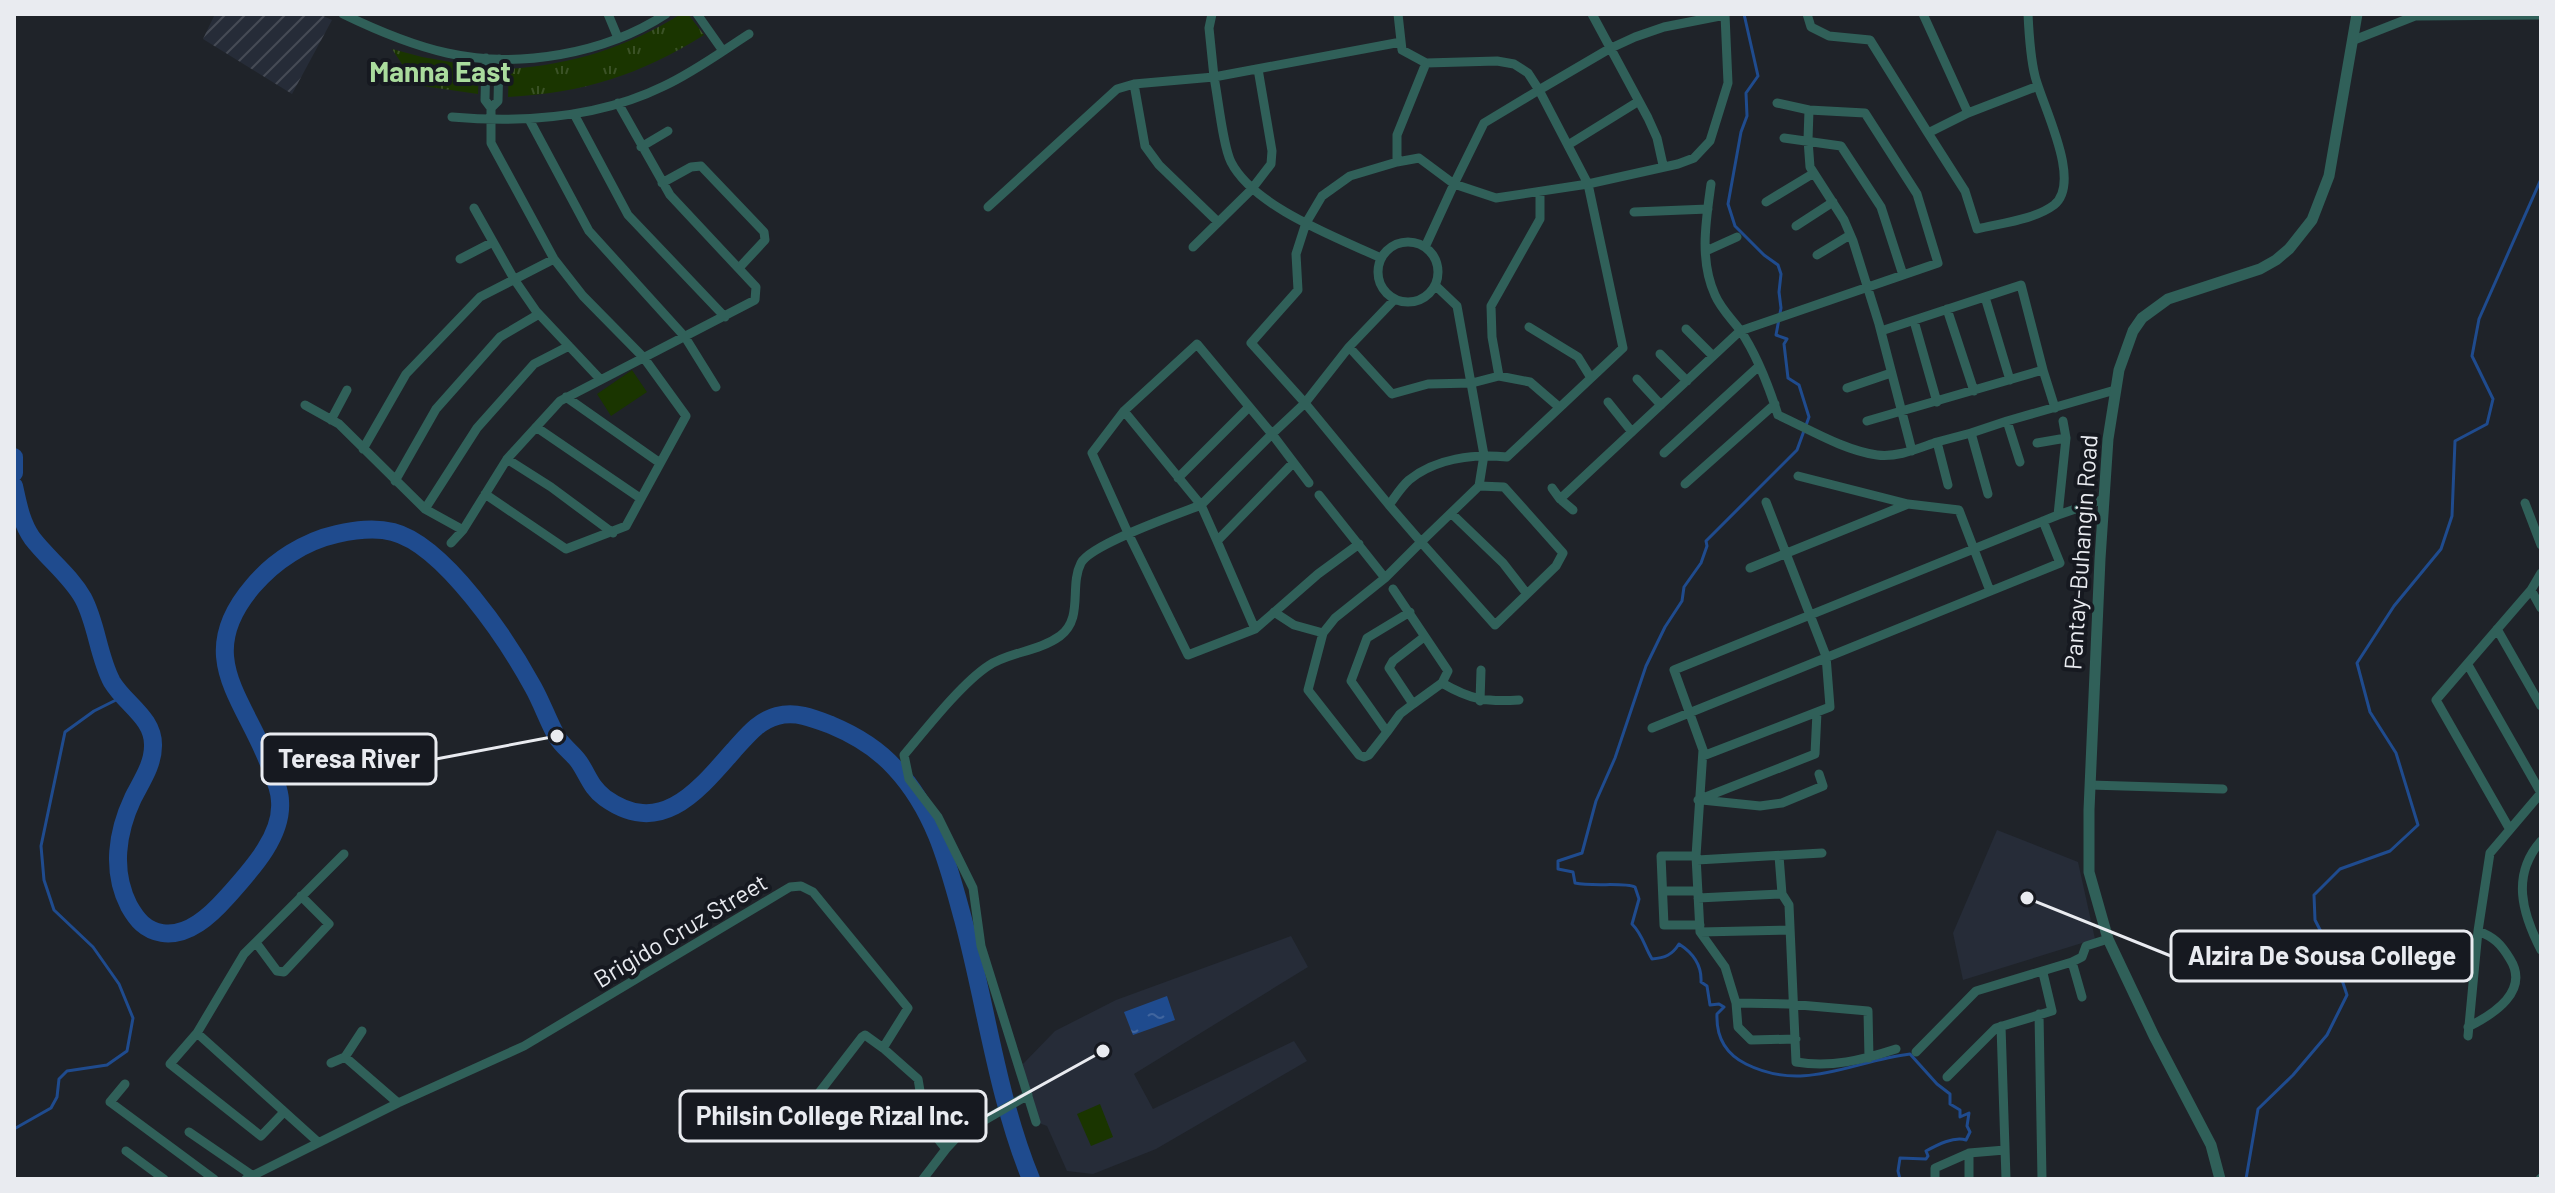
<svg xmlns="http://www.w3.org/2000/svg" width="2555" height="1193" font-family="Barlow,sans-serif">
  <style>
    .industrial { fill: url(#industrial-furrows) }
    .built { fill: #262c38 }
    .grass { fill: url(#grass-tufts) }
    .park { fill: #1a3500 }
    .water { fill: url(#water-ripples) }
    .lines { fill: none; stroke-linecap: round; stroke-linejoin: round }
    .stream { stroke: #1f4b8e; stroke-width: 3 }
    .river { stroke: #1f4b8e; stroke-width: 18 }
    .minor { stroke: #306059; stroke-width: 9 }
    .tertiary { stroke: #306059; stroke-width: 11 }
    .labels { text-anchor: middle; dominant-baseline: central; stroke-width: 8; stroke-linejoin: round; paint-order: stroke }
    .street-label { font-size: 24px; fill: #e9ebf0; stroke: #161920 }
    .quarter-label { font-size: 28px; font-weight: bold; fill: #aadc9d; stroke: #161920 }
    .leader { fill: none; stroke: #e9ebf0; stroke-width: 3 }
    .callout-dot { fill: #e9ebf0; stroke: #161920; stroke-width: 3 }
    .callout { fill: #161920; stroke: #e9ebf0; stroke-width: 3 }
    .callout-label { font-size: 26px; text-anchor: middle; font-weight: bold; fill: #e9ebf0 }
  </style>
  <defs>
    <pattern id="industrial-furrows" width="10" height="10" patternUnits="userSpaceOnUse" patternTransform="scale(2)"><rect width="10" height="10" fill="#262c38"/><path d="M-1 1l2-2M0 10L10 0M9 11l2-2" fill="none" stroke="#464b55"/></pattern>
    <pattern id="grass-tufts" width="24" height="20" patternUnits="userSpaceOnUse" patternTransform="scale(2)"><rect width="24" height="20" fill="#1a3500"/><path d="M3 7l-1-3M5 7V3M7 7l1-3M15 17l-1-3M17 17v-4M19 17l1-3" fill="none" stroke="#3b5226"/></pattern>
    <pattern id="water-ripples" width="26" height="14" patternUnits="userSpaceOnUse" patternTransform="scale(2)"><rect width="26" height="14" fill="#1f4b8e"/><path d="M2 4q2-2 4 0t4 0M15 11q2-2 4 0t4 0" fill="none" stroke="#40659e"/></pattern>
  </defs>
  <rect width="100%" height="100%" fill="#1f2329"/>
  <path class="industrial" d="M215 14H319L332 20 292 94 203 39Z"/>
  <path class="built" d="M1997 830 2078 862 2095 939 1963 980 1953 933Z
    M1291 936 1308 967 1134 1074 1153 1109 1294 1041 1307 1061 1156 1149 1093 1174 1067 1171 1047 1126 1036 1122 1028 1099 1023 1064 1055 1031 1116 1000Z"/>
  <path class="grass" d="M681 14H688L704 35C640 75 583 93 508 97L509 69C571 65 628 47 681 14Z
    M392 49 422 57 479 67 478 94 416 85Z"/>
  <path class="park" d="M632 370 647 392 611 416 597 394Z
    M1100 1104 1113 1137 1091 1146 1077 1114Z"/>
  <path class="water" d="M1167 996 1175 1020 1133 1035 1124 1012Z"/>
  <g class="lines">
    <path class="stream" d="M1744 14 1758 76 1746 93 1747 116 1741 132 1728 204 1735 226 1764 255 1778 265 1781 274 1779 292 1781 308 1776 335 1787 339 1784 344 1788 378 1799 385 1809 417 1797 450 1706 541 1707 546 1701 563 1684 587 1682 601 1665 627 1646 666 1615 758 1596 801 1582 853 1558 861V869L1573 872 1575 883C1593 887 1624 882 1635 887L1639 899 1632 924C1643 935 1644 946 1652 959 1665 958 1672 955 1679 944 1693 953 1702 965 1701 982L1707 986 1710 1005 1719 1004 1724 1007 1717 1014C1716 1037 1726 1054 1746 1064 1804 1093 1852 1061 1910 1054L1937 1084 1950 1094V1104L1960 1110V1117L1969 1113 1967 1126 1970 1132 1966 1140C1954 1136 1937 1145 1926 1151L1928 1156 1926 1159 1900 1158 1898 1171 1900 1179
      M14 1129 51 1108 57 1097 59 1079 67 1071 107 1065 127 1051 133 1018 119 984 93 947 54 910 44 880 41 846 65 732 94 711 124 696
      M2246 1179 2258 1109 2293 1075 2327 1035 2347 995 2335 959 2315 920 2314 895 2340 869 2390 851 2418 825 2396 753 2370 712 2357 663 2394 606 2441 549 2452 516 2455 441 2487 424 2493 399 2472 356 2479 319 2541 179"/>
    <path class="river" d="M14 457V473
      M14 486C18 504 21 522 32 538 48 559 70 575 83 598 97 624 98 656 112 682 125 704 154 718 153 746 153 765 141 782 133 798 117 832 111 871 129 906 137 920 145 930 162 933 188 937 211 915 227 897 249 872 283 837 280 801 280 791 275 779 271 769 245 698 192 657 253 586 274 561 305 541 337 534 355 530 374 527 393 532 444 545 508 641 533 687 542 703 548 721 557 737 563 747 573 753 579 762 588 775 591 788 605 798 661 838 698 791 734 750 747 736 758 721 777 716 796 711 813 718 831 725 855 735 877 748 895 768 935 811 948 864 963 919 986 1005 997 1096 1031 1179"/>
    <path class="minor" d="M343 14C376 30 411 45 447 53 518 69 605 54 666 14
      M608 14 618 38
      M697 14 723 51
      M1398 14 1402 50 1426 63 1497 61 1514 64 1528 73 1539 90 1609 49 1635 37 1664 27 1725 15 1728 83 1710 141 1694 158 1678 164 1588 184 1496 198 1454 184 1484 123 1539 90 1588 184 1623 348 1507 457C1474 454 1436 458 1409 480 1401 487 1395 497 1389 505L1421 542 1385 578 1335 618 1323 633 1308 690 1359 755 1364 757 1369 755 1387 732 1351 681 1367 638 1410 612
      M1592 14 1648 118 1657 138 1663 165
      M1807 14 1811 27 1829 36 1870 40 1928 133
      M1923 14 1968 113
      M2028 14C2029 35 2030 56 2035 76 2042 105 2083 182 2054 205 2034 220 2001 223 1977 229L1965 191 1928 133 1968 113 2038 86
      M2354 40 2415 16 2541 15
      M486 58 485 100 491 108
      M1134 84 1145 146 1159 165 1218 222
      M1777 103 1809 110
      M574 114 628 215 725 317
      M452 117C523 123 599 118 664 86 694 72 721 52 749 34
      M529 119 589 231 685 337 716 387
      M1784 138 1841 146 1881 207 1903 275
      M1568 145 1639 101
      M641 147 668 131
      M1397 162 1419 158 1454 184 1426 245
      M662 183 691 167 701 166 764 232 765 240 739 268
      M1711 184C1706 220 1699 260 1715 295 1721 309 1731 318 1740 330 1757 355 1769 387 1778 415 1809 429 1843 450 1877 455 1897 458 1919 448 1937 442L1948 485
      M1766 202 1814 173
      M988 207 1117 89 1134 84 1214 77 1209 28 1212 14
      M474 208 514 279 536 311 600 379
      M1634 212 1708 209
      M1796 226 1833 202
      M1378 272a30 30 0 1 1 60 0a30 30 0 1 1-60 0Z
      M1193 247 1251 190 1271 164 1272 151 1258 69
      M1706 251 1737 237
      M1817 255 1850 235
      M1381 258C1336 237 1254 207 1231 162 1223 147 1218 97 1214 77L1401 42
      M460 259 493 242
      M1436 286 1457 306 1484 455 1479 486
      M1985 297 2010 380
      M1394 300 1349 347 1305 403 1251 343 1298 290 1296 254 1306 223 1322 196 1350 176 1397 162V135L1426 63
      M1947 309 1974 391
      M1914 321 1937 402
      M1529 327 1578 357 1591 378
      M1686 329 1713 356
      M1349 347 1392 394 1428 384 1472 383 1499 376 1530 382 1559 407
      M1660 354 1687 381
      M2043 370 2055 408
      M1499 376 1492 337 1491 306 1540 219V192
      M1637 379 1661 405
      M1847 388 1891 373
      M566 397 660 463
      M1608 402 1632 432
      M305 405 339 424 425 509 463 530
      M1124 411 1197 344 1272 434 1201 505 1217 541
      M331 420 347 390
      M1867 421 2043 370 2021 285 1881 331
      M2007 421 2115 390
      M536 427 640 498
      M1937 442 1971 433
      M2037 443 2066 438
      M363 449 406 374 480 297 554 259
      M1664 453 1759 366
      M507 459 551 487 613 533
      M1293 463 1217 541 1255 629 1318 574 1359 544
      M1798 476 1908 504 1959 510 1990 591
      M1178 478 1249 407
      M395 481 436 409 500 337 539 314
      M1309 483 1272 434 1305 403 1389 505
      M1685 484 1775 404
      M1479 486 1504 487 1563 553 1556 566 1495 625 1421 542Z
      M1552 488 1560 499
      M485 494 566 549 626 526 686 416 644 358 583 296 554 259 491 143V108L498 101 499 59
      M1988 494 1971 433 2007 421 2020 462
      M1319 495 1385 578
      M2525 503 2541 545
      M425 509 477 428 534 364 569 346
      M1573 510 1560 499 1740 331 1938 263 1917 194 1865 113 1809 110 1808 140 1810 167 1844 220 1853 241 1879 324 1912 451
      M1452 514 1503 563 1527 594
      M2058 515 2066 438 2063 421
      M451 543 463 530 507 459 560 401 755 300 756 287 670 195 618 103
      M1750 568 1908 504
      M1393 589 1448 671 1442 683 1413 704 1389 668 1393 661 1424 637
      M2531 590 2541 608
      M1274 612 1294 625 1323 633
      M2497 629 2541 706
      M2468 665 2541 793
      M1442 683C1471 700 1486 702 1519 700
      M1480 701 1481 670
      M1652 728 2060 563 2043 521
      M1387 732 1400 714 1413 704
      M1703 756 1830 707 1826 656 1766 502
      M2090 785 2223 789
      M1698 800 1815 754 1817 712
      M1702 800 1760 806 1782 803 1823 786 1819 774
      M2509 828 2436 700 2531 590 2541 573
      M2541 841C2511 875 2522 913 2541 950
      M1696 856H1661L1664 925H1700
      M1779 856 1782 894 1789 905 1796 1062C1831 1068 1862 1060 1896 1049
      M1697 860 1822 853
      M1663 891H1698
      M1698 898 1782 894
      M1700 932 1790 930
      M257 944 277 971 284 972 329 924 301 896
      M2072 962 2082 997
      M1736 1003 1788 1004 1868 1011 1869 1058
      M2039 1014 2042 1179
      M2001 1026 2006 1179
      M2468 1027C2494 1014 2530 991 2510 959 2501 944 2494 937 2478 931
      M197 1033 318 1142
      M2468 1036 2478 931 2490 853 2541 793
      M1796 1039 1751 1040 1738 1027 1736 1003 1725 967 1700 932 1696 856 1703 750 1674 670 2058 515 2104 499
      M1916 1052 1976 991 2072 962 2082 957 2086 946 2108 939
      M345 1057 398 1103
      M331 1063 345 1057 362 1031
      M1947 1077 1996 1028 2052 1011 2043 973
      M125 1084 110 1102 214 1179
      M815 1098 862 1037 865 1035 883 1048
      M284 1112 261 1136 170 1064 197 1033 244 954 344 854
      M1036 1122 981 946 973 888 938 817 909 779 904 755C926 729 961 684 988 666 1008 652 1038 652 1060 636 1084 618 1069 586 1081 563 1091 544 1178 514 1201 505L1124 411 1092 453 1128 533 1188 655 1255 629
      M189 1132 253 1176
      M946 1149 959 1135 1028 1095
      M126 1151 164 1179
      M246 1179 398 1103 524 1046 790 887 801 886 813 892 908 1008 883 1048 918 1079C924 1113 923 1122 946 1149L923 1179
      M1935 1179V1168L1969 1153 2005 1150
      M1969 1179V1153
      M2540 1179 2541 1178"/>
    <path class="tertiary" d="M2220 1179 2211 1145 2154 1036 2108 939 2089 872V810L2100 559 2108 439 2119 370 2133 331 2142 318 2168 299 2260 269 2276 260 2289 249 2312 220 2329 176 2357 14"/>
  </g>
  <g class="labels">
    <g class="street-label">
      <text transform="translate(2080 552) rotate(-86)">Pantay-Buhangin Road</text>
      <text transform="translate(680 930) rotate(-31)">Brigido Cruz Street</text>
    </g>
    <g class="quarter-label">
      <text x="440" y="71">Manna East</text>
    </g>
  </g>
  <path class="leader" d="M557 736L436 759M2027 898L2171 956M1103 1051L986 1116"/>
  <g class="callout-dot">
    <circle cx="557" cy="736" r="8"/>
    <circle cx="2027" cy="898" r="8"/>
    <circle cx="1103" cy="1051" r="8"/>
  </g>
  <g class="callout">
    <rect x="262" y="734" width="174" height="50" rx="8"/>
    <rect x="2171" y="931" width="301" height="50" rx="8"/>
    <rect x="680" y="1091" width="306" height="50" rx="8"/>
  </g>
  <g class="callout-label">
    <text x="349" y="768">Teresa River</text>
    <text x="2322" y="965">Alzira De Sousa College</text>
    <text x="833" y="1125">Philsin College Rizal Inc.</text>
  </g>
  <rect width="2555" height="1193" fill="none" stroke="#e9ebf0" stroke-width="32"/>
</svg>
